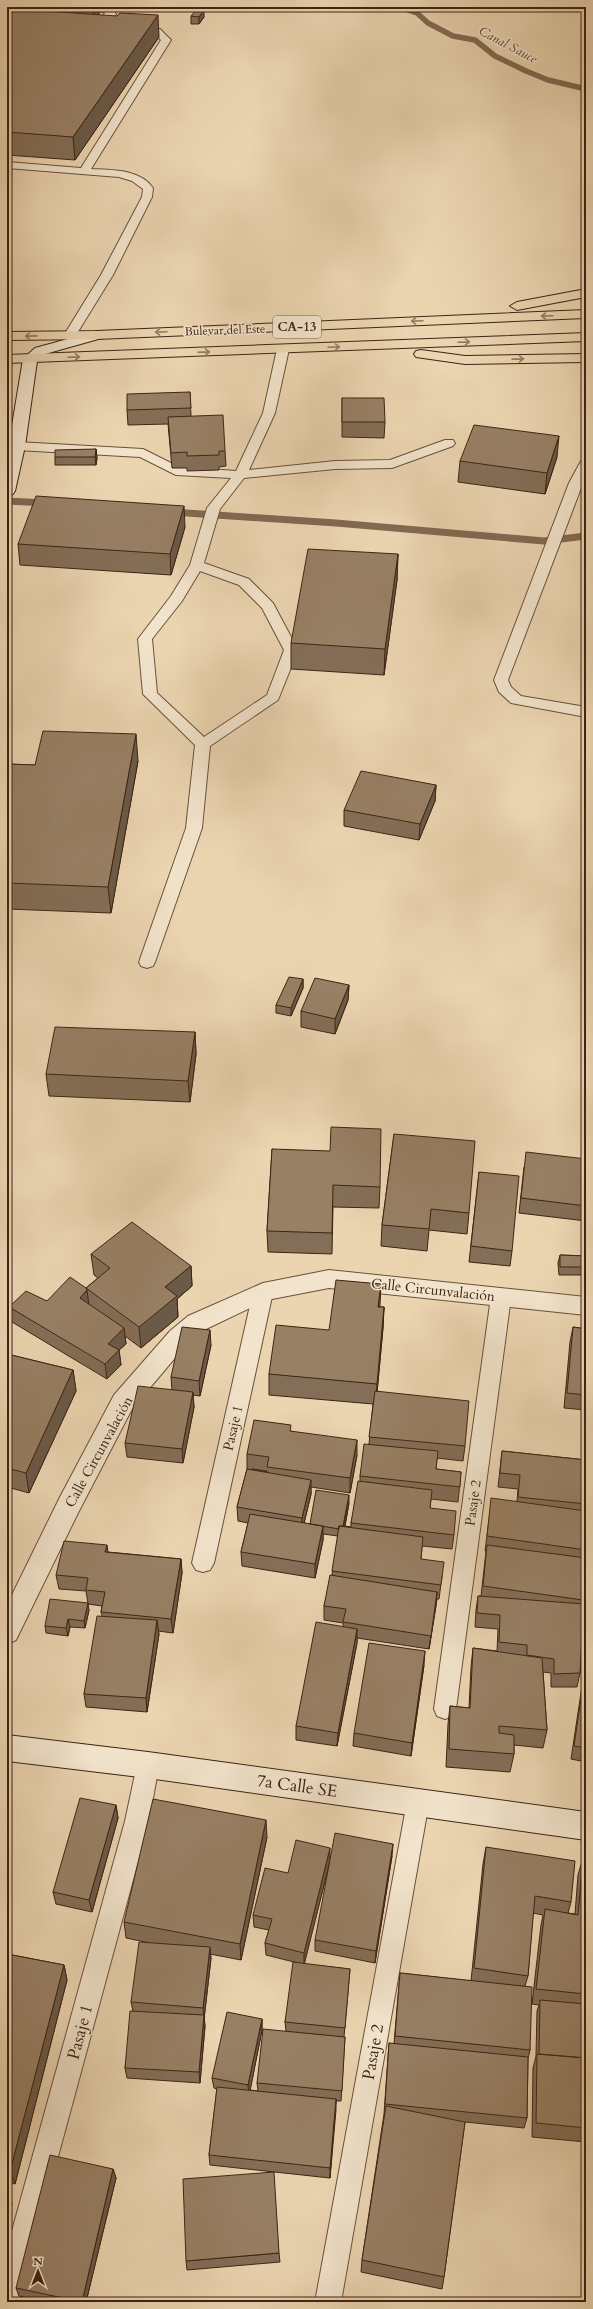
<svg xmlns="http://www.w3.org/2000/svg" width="593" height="2309" font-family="Cardo,serif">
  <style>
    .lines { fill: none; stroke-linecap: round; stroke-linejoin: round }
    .stream-far1 { stroke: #836951; stroke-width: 5.5 }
    .stream { stroke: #836951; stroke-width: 7 }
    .lane-casing { stroke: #6a503a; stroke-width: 2 }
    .street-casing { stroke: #6a503a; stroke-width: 2 }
    .secondary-casing { stroke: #3f2313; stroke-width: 2 }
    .highway-casing { stroke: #3f2313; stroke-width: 2 }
    .lane { fill: #f2e4cc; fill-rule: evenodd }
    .street { fill: #f2e4cc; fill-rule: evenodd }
    .secondary { fill: #f2e4cc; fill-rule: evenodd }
    .highway { fill: #ebd5b1; fill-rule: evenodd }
    .wall { fill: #836e57; stroke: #3f2313; fill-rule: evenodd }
    .shaded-wall { fill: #6a5a47; stroke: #3f2313 }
    .building { fill: #988065; stroke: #3f2313 }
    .oneway { stroke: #957c62 }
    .labels { text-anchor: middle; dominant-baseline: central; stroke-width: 3; stroke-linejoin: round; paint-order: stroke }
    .far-street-label { font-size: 12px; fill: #3f2313; stroke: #f2e4cc }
    .far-water-label { font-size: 13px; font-style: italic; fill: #614632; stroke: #f2e4cc }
    .shield { fill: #f2e4cc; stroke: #755d4a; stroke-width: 1 }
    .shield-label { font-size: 13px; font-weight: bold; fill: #3f2313 }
    .street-label { font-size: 14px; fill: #3f2313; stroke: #f2e4cc }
    .near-street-label { font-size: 17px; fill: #3f2313; stroke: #f2e4cc }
  </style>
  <rect width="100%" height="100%" fill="#ebd5b1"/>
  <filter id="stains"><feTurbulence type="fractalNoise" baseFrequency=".005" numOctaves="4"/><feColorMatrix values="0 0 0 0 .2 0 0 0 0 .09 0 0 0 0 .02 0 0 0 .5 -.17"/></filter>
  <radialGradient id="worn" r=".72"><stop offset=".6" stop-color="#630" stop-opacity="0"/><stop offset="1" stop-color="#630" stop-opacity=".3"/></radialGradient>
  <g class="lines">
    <path class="stream-far1" d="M399 7 417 13 428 23 453 36 475 40 495 56 526 71 548 80 586 89"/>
    <path class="stream" d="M7 501 46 503
      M172 512 336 523 544 541 586 536"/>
    <defs>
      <path id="lane" d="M83 7H109L112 8 116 14 108 28 105 29 100 26 105 12 88 10Z
        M135 26 160 29 171 40 91 169C112 170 140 169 153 188L152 197 113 275 76 335 70 339 64 335 101 275 142 197 143 189 132 181 119 177 7 168V162L81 168 161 40 154 34 132 31V27Z
        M283 345 289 349 275 413 249 470 335 461 390 460 445 440H453L455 443 453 446 392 468 335 469 244 478 220 509 204 563 249 579 273 603 298 650 278 700 210 746 202 828 155 962 153 966 147 968 141 966 139 962 186 828 195 745 143 694 138 639 171 596 190 565 207 508 231 478 176 475 140 457 17 450 11 446 17 442 143 449 179 467 236 471 263 413 277 349ZM200 571 239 585 262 608 284 650 267 695 204 737 157 693 152 639 182 601Z
        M586 460V475L508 680 511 687 521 696 586 707V717L511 703 499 692 494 680 569 483 581 461Z
        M263 1284 270 1287 273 1292 214 1563 210 1570 203 1572 196 1570 192 1563 253 1292 256 1287Z
        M501 1289 508 1292 511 1297 456 1709 453 1716 445 1719 437 1716 434 1709 491 1297 494 1292Z
        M148 1754 156 1757 159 1765 149 1821 20 2297 18 2302H7V2249L125 1821 137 1765 140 1757Z
        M418 1791 426 1794 429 1802 341 2302H315L407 1802 410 1794Z"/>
      <path id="street" d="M329 1270 586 1297V1315L329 1288 267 1300 204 1330 186 1345 132 1409 78 1513 16 1640 7 1644V1605L60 1497 114 1395 170 1331 188 1316 263 1283Z"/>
      <path id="secondary" d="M97 331 104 335 102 338 45 354 37 361 25 446 15 491 13 494 7 496V456L23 359 35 348Z
        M7 1735 148 1752 586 1812V1840L148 1778 7 1761Z"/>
      <path id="highway" d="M586 289V297L517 310 510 306 517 302Z
        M586 310V318L97 339 7 340V332L97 331Z
        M586 333V341L7 363V355Z
        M421 350 465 356 586 354V362L465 364 416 357 414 354 416 351Z"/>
    </defs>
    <use href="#lane" class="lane-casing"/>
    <use href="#street" class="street-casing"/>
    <use href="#secondary" class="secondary-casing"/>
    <use href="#highway" class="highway-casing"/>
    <use href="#lane" class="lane"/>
    <use href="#street" class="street"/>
    <use href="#secondary" class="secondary"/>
    <use href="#highway" class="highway"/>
  </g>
  <path class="wall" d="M7 7H101L102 9 98 15 159 37 75 160 7 155Z
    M191 16 204 17 199 24H191Z
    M190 392 191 416 225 451 226 466 219 467V470L187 471V468H172L168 424 128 425 127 410Z
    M342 398 385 422 384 438 342 437Z
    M96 449 97 458 96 465H55V457Z
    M557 457 545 494 458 482 460 461Z
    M185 527 171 575 20 565 18 544Z
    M398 554 397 580 384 675 291 669V643Z
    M138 761 111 913 7 909V764L35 765Z
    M436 785 435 801 419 840 344 826V810Z
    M303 979V988L291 1016 276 1013V1005Z
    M349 985 348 1000 335 1034 301 1027V1011Z
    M195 1032 196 1054 190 1102 49 1096 46 1074Z
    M394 1134 469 1213 467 1234 429 1230 427 1251 381 1246 382 1225Z
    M272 1149 380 1187 379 1208 333 1207 332 1254 268 1252 267 1231Z
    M586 1159V1221L519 1213 524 1167Z
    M479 1172 512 1251 510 1266 469 1262Z
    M91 1254 191 1266 192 1286 177 1299 178 1317 141 1348 125 1336 126 1344 119 1350 121 1365 107 1379 12 1322 9 1307 47 1301 86 1288 98 1278 94 1275Z
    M560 1255 586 1256V1270L585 1275H559L558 1263Z
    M379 1307H384L383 1328 377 1392 465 1446 463 1461 437 1458 436 1469 461 1472 458 1502 431 1499 430 1508 454 1535 452 1549 422 1546 421 1559 442 1576 439 1599H437L429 1649 357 1638V1643L337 1746 296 1740V1726L343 1626V1623L324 1620V1606L332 1575 338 1536 323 1534V1540L315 1578 242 1566 241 1552 248 1523 238 1521 237 1507 247 1469V1454L291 1431 357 1455 350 1493 311 1487V1494L304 1523 310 1524 349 1503 345 1526 351 1527V1523L360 1482V1476L369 1444 373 1404 269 1395V1374L329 1330ZM252 1469 267 1471V1472Z
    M573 1327 586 1329V1410L564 1408 570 1342Z
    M211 1345 200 1396 193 1395 194 1407 183 1463 127 1457 125 1443 172 1390 171 1377Z
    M7 1354 73 1370 76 1391 29 1493 7 1487Z
    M502 1451 586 1460V1565L582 1604 580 1673 577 1687H551V1673L543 1672 547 1730 543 1748 514 1745V1754L510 1772 446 1767 448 1724 450 1706 469 1708 471 1667 473 1648 497 1651 498 1629 475 1627 476 1610 478 1596H481L486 1551H485L490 1512 517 1501 518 1489 498 1487Z
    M108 1552 181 1559 182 1573 173 1633 158 1631 159 1634 147 1712 86 1707 84 1694 102 1616 101 1612 102 1606 88 1604 86 1591 59 1589 56 1575Z
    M89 1610 85 1628 70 1627 68 1636 46 1633 45 1626Z
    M586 1662V1762L571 1759 584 1673Z
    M424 1665 411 1756 353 1746 354 1733Z
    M116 1805 118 1818 92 1912 56 1904 53 1892Z
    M267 1837 241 1960 210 1954 211 1958 204 2019 205 2026 200 2083 127 2078 125 2068 133 2011 131 2002 150 1943 126 1938 124 1922Z
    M486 1847 571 1902 568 1913 575 1914 578 1875 583 1858H586V2142L532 2137 533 2068 536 2056 537 2011 539 2005 532 2004 541 1925 543 1915 533 1913 528 1976 525 1986 530 2050 528 2059 527 2118 524 2128 465 2122 444 2277 442 2289 361 2272 362 2260 384 2114 389 2043 394 2044 400 1973 471 1981 483 1864Z
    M392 1856 375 1963 315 1951V1940Z
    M330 1861 304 1964 350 1969 344 2037H345L341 2101H336L330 2178 210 2165 209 2155 217 2089 214 2088 212 2078 262 2019V2030L250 2090 258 2091 257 2083 286 2031 285 2022 298 1963 266 1955 265 1943 269 1930 254 1927 253 1915 288 1873Z
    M7 1954 64 1965 67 1980 15 2184 7 2182Z
    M113 2169 116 2178 86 2302H47L19 2296 16 2288Z
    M279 2253 280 2262 187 2270 186 2261Z"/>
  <path class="shaded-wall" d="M93 7H101L102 9 94 20Z
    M204 10V17L199 24V17Z
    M158 15 159 37 75 160 73 137Z
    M559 436 557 457 545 494 547 473Z
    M96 449 97 458 96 465 95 457Z
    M184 506 185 527 171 575 170 554Z
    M398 554 397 580 384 675 385 649Z
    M136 734 138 761 111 913 108 887Z
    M436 785 435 801 419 840 420 824Z
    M303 979V988L291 1016V1008Z
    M349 985 348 1000 335 1034V1019Z
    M195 1032 196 1054 190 1102 188 1081Z
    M191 1266 192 1286 177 1299 178 1317 141 1348 139 1327 165 1287Z
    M381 1284 380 1305 377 1328 378 1307Z
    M87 1290 89 1306 80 1298Z
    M384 1307 383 1328 376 1404 377 1384Z
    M124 1328 126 1344 119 1350 121 1365 107 1379 105 1364 108 1344Z
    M210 1330 211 1345 200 1396 199 1381Z
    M73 1370 76 1391 29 1493 26 1473Z
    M193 1392 194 1407 183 1463 182 1449Z
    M357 1440V1455L350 1493V1478Z
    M311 1480V1494L302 1532V1518Z
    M349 1495V1503L343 1537V1530Z
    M323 1526V1540L315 1578V1564Z
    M107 1545 109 1559 105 1552Z
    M181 1559 182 1573 173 1633 171 1619Z
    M437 1592 436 1606 429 1649 431 1636Z
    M88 1603 89 1610 85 1628 84 1621Z
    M68 1619 70 1627 68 1636 66 1628Z
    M157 1620 159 1634 147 1712 146 1698Z
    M357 1629V1643L337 1746 338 1733Z
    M425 1651 424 1665 411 1756 412 1743Z
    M116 1805 118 1818 92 1912 89 1900Z
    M266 1820 267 1837 241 1960 240 1944Z
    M393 1844 392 1856 375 1963 376 1951Z
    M330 1848V1861L304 1965V1953Z
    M210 1947 211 1958 204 2019 203 2008Z
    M64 1965 67 1980 15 2184 10 2171Z
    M204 2015 205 2026 200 2083 199 2072Z
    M262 2019V2030L249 2096 248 2085Z
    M336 2099V2110L330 2178V2168Z
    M113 2169 116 2178 86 2302H82Z
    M9 2194 12 2204 7 2221V2199Z"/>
  <path class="building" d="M7 7H18L17 9 117 16 120 13 158 15 73 137 7 132Z
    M196 10H204L199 17 191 16Z
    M190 392 191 408 127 410V394Z
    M342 398H384L385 422H342Z
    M223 415 225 451H219V455L187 456V452L171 453 168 417Z
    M474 425 559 436 547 473 460 461Z
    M96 449 95 457H55V450Z
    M36 496 184 506 170 554 18 544Z
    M308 549 398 554 385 649 291 643Z
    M43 731 136 734 108 887 7 883V764L35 765Z
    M361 771 436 785 420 824 344 810Z
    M289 977 303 979 291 1008 276 1005Z
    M315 978 349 985 335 1019 301 1011Z
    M55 1027 195 1032 188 1081 46 1074Z
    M331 1127 381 1129 380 1187 333 1185 332 1233 267 1231 272 1149 330 1151Z
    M394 1134 475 1141 469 1213 431 1209 429 1229 382 1225Z
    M526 1152 586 1159V1206L521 1198Z
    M479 1172 519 1176 512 1251 471 1246Z
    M132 1222 191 1266 165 1287 177 1296 139 1327 86 1288 110 1268 91 1254Z
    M560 1255 586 1256V1267H560Z
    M70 1277 86 1288 87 1290 80 1298 124 1328 108 1344 119 1350 105 1364 9 1307 26 1291 47 1301Z
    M336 1280 381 1284 378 1307H384L377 1384 269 1374 276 1325 329 1330Z
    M182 1327 210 1330 199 1381 171 1377Z
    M573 1327 586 1329V1395L567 1393Z
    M7 1354 73 1370 26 1473 7 1468Z
    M138 1386 193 1392 182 1449 125 1443Z
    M375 1391 469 1401 465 1446 369 1437Z
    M254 1420 291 1425 290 1431 357 1440 350 1478 267 1467 269 1457 247 1454Z
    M364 1444 438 1451 436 1469 461 1472 460 1487 360 1476Z
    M502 1451 586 1460V1504L518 1497 520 1475 500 1473Z
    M247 1469 311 1480 302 1518 237 1507Z
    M358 1481 432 1490 430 1508 456 1511 454 1535 351 1523Z
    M316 1490 349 1495 343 1526H339V1529L310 1524Z
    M491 1498 586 1511V1550L487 1536Z
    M250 1514 323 1526 315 1564 241 1552Z
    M339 1526 423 1537 421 1559 444 1562 441 1585 332 1571Z
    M64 1541 107 1545 105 1552 181 1559 171 1619 101 1612 105 1592 86 1590 88 1578 56 1575Z
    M487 1545 586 1558 583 1600 483 1586Z
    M330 1575 437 1592 431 1636 343 1622 346 1609 324 1606Z
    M478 1596 584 1604 580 1673 554 1674V1659L527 1655V1645L499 1642 500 1615 477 1613Z
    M50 1599 88 1603 84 1621 68 1619 66 1628 45 1626Z
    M97 1616 157 1620 146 1698 84 1694Z
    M316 1622 357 1629 338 1733 296 1726Z
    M369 1643 425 1651 412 1743 354 1733Z
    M473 1648 542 1658 547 1730 499 1726V1733L514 1735V1754L449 1749 450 1706 470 1708Z
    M586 1664V1748L574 1746Z
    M80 1798 116 1805 89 1900 53 1892Z
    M153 1799 266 1820 240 1944 124 1922Z
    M335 1833 393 1844 376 1951 315 1940Z
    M296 1840 330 1848 304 1953 265 1943 272 1919 253 1915 265 1868 288 1873Z
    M486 1847 575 1861 571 1902 535 1896 528 1976 474 1968Z
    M583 1858H586V1994L536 1989 545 1909 578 1915Z
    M139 1942 210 1947 203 2008 131 2002Z
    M7 1954 64 1965 10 2171 7 2170Z
    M293 1962 350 1969 345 2028 285 2022Z
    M400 1973 532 1987 530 2050 395 2036Z
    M540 2000 586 2004V2058L539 2054Z
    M130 2011 204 2015 199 2072 125 2068Z
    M227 2012 262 2019 248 2085 212 2078Z
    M263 2029 345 2037 342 2091 257 2083Z
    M389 2043 528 2057 527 2118 385 2104Z
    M537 2054 586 2058V2128L536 2123Z
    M217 2087 336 2099 330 2168 209 2155Z
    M386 2106 465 2122 444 2277 362 2260Z
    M50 2155 113 2169 82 2302 16 2288Z
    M274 2172 279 2253 186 2261 183 2179Z"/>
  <defs><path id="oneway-shaft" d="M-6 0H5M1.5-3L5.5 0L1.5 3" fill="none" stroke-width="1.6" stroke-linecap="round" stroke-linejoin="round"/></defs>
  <g class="oneway">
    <use href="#oneway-shaft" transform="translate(547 316) rotate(178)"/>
    <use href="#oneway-shaft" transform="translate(417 321) rotate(178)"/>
    <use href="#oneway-shaft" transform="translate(161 332) rotate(178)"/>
    <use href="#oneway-shaft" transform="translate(31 336) rotate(179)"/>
    <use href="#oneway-shaft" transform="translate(464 342) rotate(-2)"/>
    <use href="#oneway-shaft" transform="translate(334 347) rotate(-2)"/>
    <use href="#oneway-shaft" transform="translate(204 352) rotate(-2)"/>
    <use href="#oneway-shaft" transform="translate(74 357) rotate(-2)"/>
    <use href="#oneway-shaft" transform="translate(518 359) rotate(-1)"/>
  </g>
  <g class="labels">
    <g class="far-street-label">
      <text transform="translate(225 330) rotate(-2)">Bulevar del Este</text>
    </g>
    <g class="far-water-label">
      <text transform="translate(508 45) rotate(28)">Canal Sauce</text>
    </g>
    <rect class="shield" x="273" y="316" width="48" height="22" rx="3"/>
    <g class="shield-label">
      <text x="297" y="327">CA-13</text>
    </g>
    <g class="street-label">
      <text transform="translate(433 1290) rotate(6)">Calle Circunvalación</text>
      <text transform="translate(233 1428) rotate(-77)">Pasaje 1</text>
      <text transform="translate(99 1452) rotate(-61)">Calle Circunvalación</text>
      <text transform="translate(473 1503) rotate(-82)">Pasaje 2</text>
    </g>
    <g class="near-street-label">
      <text transform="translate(297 1786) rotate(8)">7a Calle SE</text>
      <text transform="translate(80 2032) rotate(-75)">Pasaje 1</text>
      <text transform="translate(373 2052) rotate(-80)">Pasaje 2</text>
    </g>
  </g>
  <rect width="593" height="2309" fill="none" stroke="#ebd5b1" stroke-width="24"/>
  <rect x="8" y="8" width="577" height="2293" fill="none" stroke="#3f2313" stroke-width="2"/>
  <rect x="12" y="12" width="569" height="2285" fill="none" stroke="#3f2313"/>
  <g transform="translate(38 2271)" stroke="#f2e4cc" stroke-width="3" paint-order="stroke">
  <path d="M0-3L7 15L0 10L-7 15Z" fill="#3f2313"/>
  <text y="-6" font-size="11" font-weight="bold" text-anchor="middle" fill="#3f2313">N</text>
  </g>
  <rect width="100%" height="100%" filter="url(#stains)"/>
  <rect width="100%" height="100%" fill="url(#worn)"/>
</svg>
